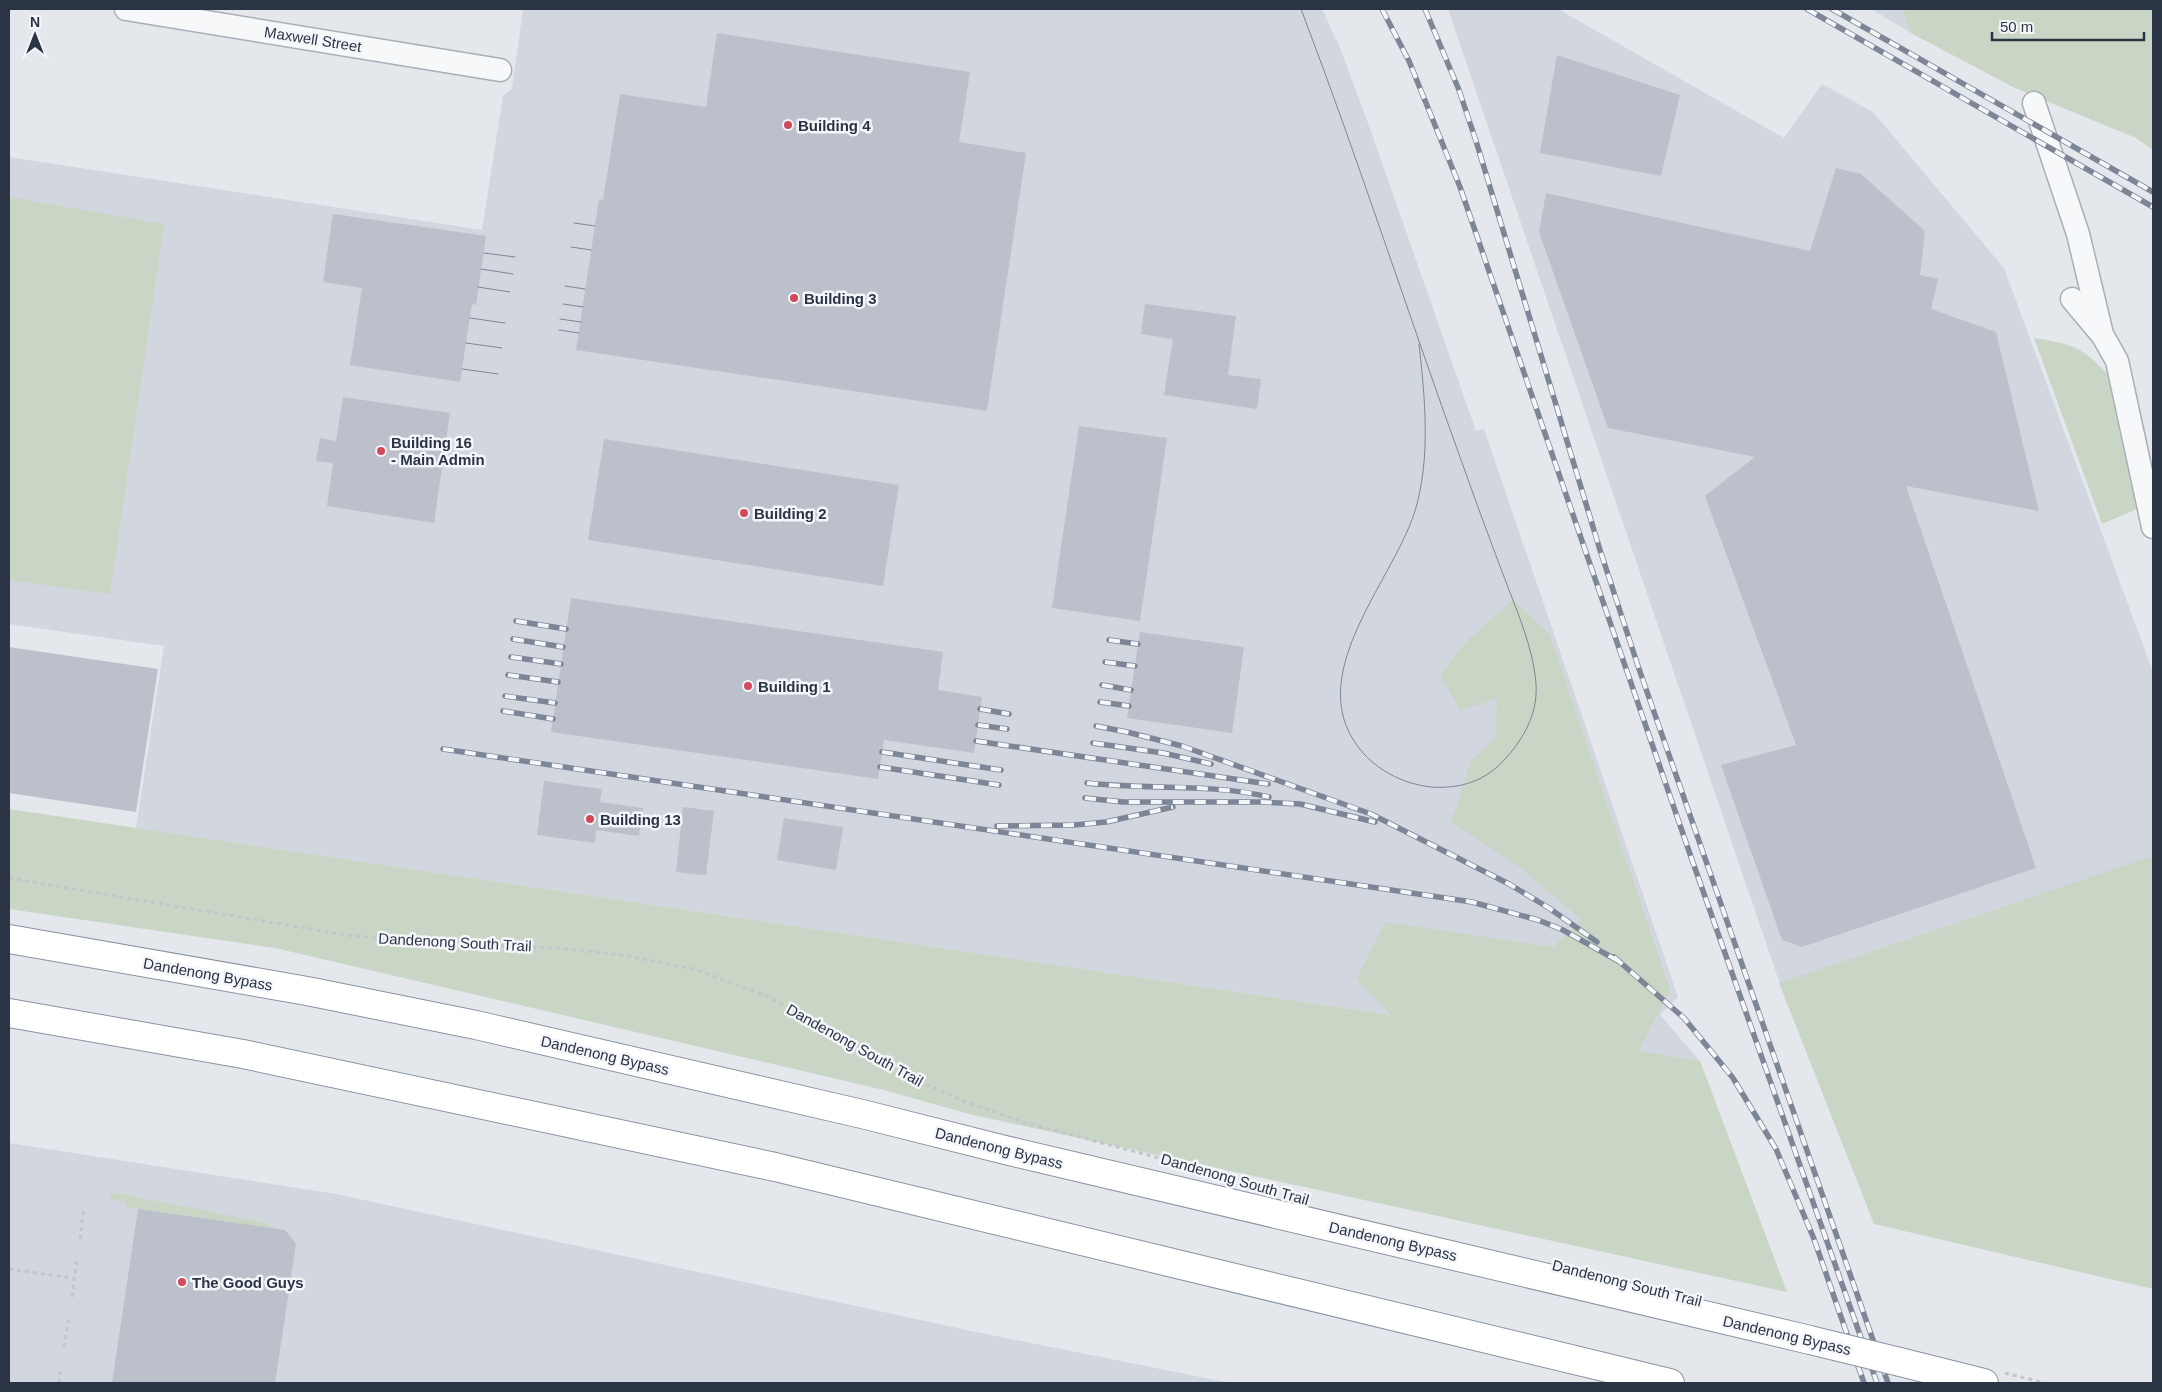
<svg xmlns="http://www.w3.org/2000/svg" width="2162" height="1392" font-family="Helvetica,sans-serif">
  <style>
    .built { fill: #d2d6de }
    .green { fill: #c9d6c5 }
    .building { fill: #bbc0ca }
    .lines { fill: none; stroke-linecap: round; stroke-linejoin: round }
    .minor-casing { stroke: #a9aeb7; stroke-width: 25 }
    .highway-casing { stroke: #8b94a3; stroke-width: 30 }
    .path { stroke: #c2c5cb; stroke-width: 3; stroke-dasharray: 4 4; stroke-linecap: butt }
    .minor { stroke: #f7f8fa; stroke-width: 22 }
    .highway { stroke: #fff; stroke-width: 28 }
    .tram { stroke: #7d8696; stroke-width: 1 }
    .rail-casing { stroke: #7d8696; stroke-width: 5.5 }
    .rail { stroke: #f4f6f9; stroke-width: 4; stroke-dasharray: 11; stroke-linecap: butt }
    .highway-bridge-casing { stroke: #8b94a3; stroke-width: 30; stroke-linecap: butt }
    .highway-bridge { stroke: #fff; stroke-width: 28 }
    .poi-dot { fill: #d1495b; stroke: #f4f6f9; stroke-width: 2 }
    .labels { text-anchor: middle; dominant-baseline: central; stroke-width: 5; stroke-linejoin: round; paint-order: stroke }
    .street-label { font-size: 15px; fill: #2b3445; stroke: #f4f6f9 }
    .poi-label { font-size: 15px; font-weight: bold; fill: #2b3445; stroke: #f4f6f9; text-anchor: start }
  </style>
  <rect width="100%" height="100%" fill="#e4e7ec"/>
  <path class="built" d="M523 9H1322L1340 48 1369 126 1476 431 1484 429 1678 997 1660 1015 1700 1061 136 828 164 646 9 624V157L482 230 503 96 512 89Z
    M1448 9H1558L1784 138 1822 84 1873 112 2004 268 2153 672V859L1781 987Z
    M1871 9H1902L1911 33Z
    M9 1143 336 1194 976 1332 1230 1383H9Z"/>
  <path class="green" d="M1902 9H2153V150L2136 138 2013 87 1911 33Z
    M9 197 164 224 110 594 9 580Z
    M2034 338C2071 344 2082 346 2107 374L2137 509 2102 524Z
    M1513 600 1550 635 1670 990 1639 1051 1700 1061 1787 1292 969 1114 884 1090 275 948 9 909V809L1391 1015 1356 979 1386 922 1553 947 1582 920 1517 865 1450 821 1458 804 1470 762 1496 737 1497 699 1460 710 1440 675 1468 640Z
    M2153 856V1289L1874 1224 1779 983Z
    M111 1192 268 1223 270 1228 126 1207V1202L110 1199Z"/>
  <path class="building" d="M717 33 970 72 959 142 1026 153 987 411 576 350 599 199 603 200 620 94 706 107Z
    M1557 55 1680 95 1661 176 1540 153Z
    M1836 168 1861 174 1925 231 1920 275 1938 279 1931 309 1996 332 2039 511 1906 486 2036 868 1802 947 1782 940 1721 765 1796 745 1705 496 1755 457 1608 428 1539 232 1546 193 1810 251Z
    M333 214 486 236 476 305 472 304 460 382 350 365 362 288 323 282Z
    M1145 304 1236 316 1228 375 1261 379 1257 409 1164 395 1173 339 1141 334Z
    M343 397 450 413 434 523 327 506 333 463 316 461 320 438 336 441Z
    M1079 426 1167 438 1140 621 1052 608Z
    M604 439 899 485 883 586 588 540Z
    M571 598 943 652 938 690 982 697 974 753 884 740 878 779 551 732Z
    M1140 632 1244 647 1232 733 1127 718Z
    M9 647 158 669 136 812 9 793Z
    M544 781 602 789 600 802 643 808 639 836 596 830 595 843 537 835Z
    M683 807 714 811 706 875 676 872Z
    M784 818 843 827 836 870 777 860Z
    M138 1209 285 1230 296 1244 275 1383H112Z"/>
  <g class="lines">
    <defs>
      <path id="minor" d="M126 9 500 70
        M2034 103 2078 234 2101 330
        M2072 299 2103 336 2117 361 2153 527"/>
      <path id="highway" d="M9 939 307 991 476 1025 862 1114 1001 1149 1810 1340
        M9 1013 243 1054 775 1167 1670 1383
        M1900 1362 1984 1383"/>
    </defs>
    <use href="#minor" class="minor-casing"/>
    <use href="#highway" class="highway-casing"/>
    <path class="path" d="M9 878 346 935 435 943 557 948 623 955 694 969 767 996 844 1036 904 1075 966 1102 1023 1122 1219 1174
      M80 1239 84 1207
      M9 1269 74 1278
      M72 1297 77 1259
      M64 1347 69 1317
      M2005 1373 2045 1383
      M59 1383 61 1368"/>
    <use href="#minor" class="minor"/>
    <use href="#highway" class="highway"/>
    <path class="tram" d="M1301 9C1359 161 1409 317 1465 471 1478 508 1492 545 1506 582 1518 614 1533 648 1536 683 1538 712 1525 737 1506 758 1486 781 1461 789 1431 787 1405 784 1382 773 1364 754 1297 680 1392 584 1415 511 1431 458 1425 398 1419 344
      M574 223 595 226
      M571 247 591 250
      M484 253 515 257
      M481 269 513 274
      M565 286 585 289
      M478 287 510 292
      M563 304 583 307
      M470 318 505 323
      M560 319 581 322
      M559 330 579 333
      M466 343 502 348
      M462 369 498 374"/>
    <defs>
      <path id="rail" d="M1382 9 1409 61 1460 187 1691 857 1877 1383
        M1425 9 1459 90 1476 141 1600 550 1638 666 1888 1383
        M1807 9 2153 207
        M1832 9 2153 192
        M516 621 566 629
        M513 639 563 647
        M1109 640 1138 644
        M511 657 561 664
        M1105 662 1135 666
        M508 675 558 682
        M1102 685 1131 690
        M505 696 555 703
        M1100 702 1129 706
        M980 709 1009 714
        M503 711 553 719
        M978 725 1007 729
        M1096 726 1127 732 1182 746 1371 814 1509 884 1549 908 1597 942
        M976 741 1268 784
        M1093 743 1163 753 1211 764
        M443 749 1472 902 1538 920 1563 930 1620 962
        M882 752 1001 770
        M880 767 999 785
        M1087 783C1148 790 1209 783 1269 797
        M1085 798 1123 802H1261L1300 804 1375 822
        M997 826 1074 825 1106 822 1173 807
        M1614 957 1684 1018 1733 1078 1776 1149 1814 1239 1864 1383"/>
    </defs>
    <use href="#rail" class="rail-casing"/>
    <use href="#rail" class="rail"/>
    <defs>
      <path id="highway-bridge" d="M1810 1340 1900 1362"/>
    </defs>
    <use href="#highway-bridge" class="highway-bridge-casing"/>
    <use href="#highway-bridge" class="highway-bridge"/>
  </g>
  <g class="poi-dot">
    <circle cx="788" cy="125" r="5"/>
    <circle cx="794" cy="298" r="5"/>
    <circle cx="381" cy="451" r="5"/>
    <circle cx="744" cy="513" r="5"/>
    <circle cx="748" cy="686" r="5"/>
    <circle cx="590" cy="819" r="5"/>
    <circle cx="182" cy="1282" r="5"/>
  </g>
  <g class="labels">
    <g class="street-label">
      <text transform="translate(313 39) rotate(9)">Maxwell Street</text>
      <text transform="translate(455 942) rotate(3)">Dandenong South Trail</text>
      <text transform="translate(208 974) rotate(10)">Dandenong Bypass</text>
      <text transform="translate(855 1045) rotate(29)">Dandenong South Trail</text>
      <text transform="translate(605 1055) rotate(13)">Dandenong Bypass</text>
      <text transform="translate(999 1148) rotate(14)">Dandenong Bypass</text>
      <text transform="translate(1235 1179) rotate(16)">Dandenong South Trail</text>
      <text transform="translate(1393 1241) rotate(13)">Dandenong Bypass</text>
      <text transform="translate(1627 1283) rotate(14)">Dandenong South Trail</text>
      <text transform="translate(1787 1335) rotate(13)">Dandenong Bypass</text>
    </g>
    <g class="poi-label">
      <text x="798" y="125">Building 4</text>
      <text x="804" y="298">Building 3</text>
      <text x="391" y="442">Building 16<tspan x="391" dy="17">- Main Admin</tspan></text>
      <text x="754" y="513">Building 2</text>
      <text x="758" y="686">Building 1</text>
      <text x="600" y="819">Building 13</text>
      <text x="192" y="1282">The Good Guys</text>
    </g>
  </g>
  <rect width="2162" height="1392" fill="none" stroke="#2b3445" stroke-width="20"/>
  <g transform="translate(35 35)" stroke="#f4f6f9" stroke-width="4" paint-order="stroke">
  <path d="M0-4L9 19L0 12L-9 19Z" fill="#2b3445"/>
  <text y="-8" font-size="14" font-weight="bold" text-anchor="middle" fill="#2b3445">N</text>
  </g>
  <path d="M1992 32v8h152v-8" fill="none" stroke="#2b3445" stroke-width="2.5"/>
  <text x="2000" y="32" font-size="15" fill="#2b3445" stroke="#f4f6f9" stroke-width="4" paint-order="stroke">50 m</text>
</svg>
